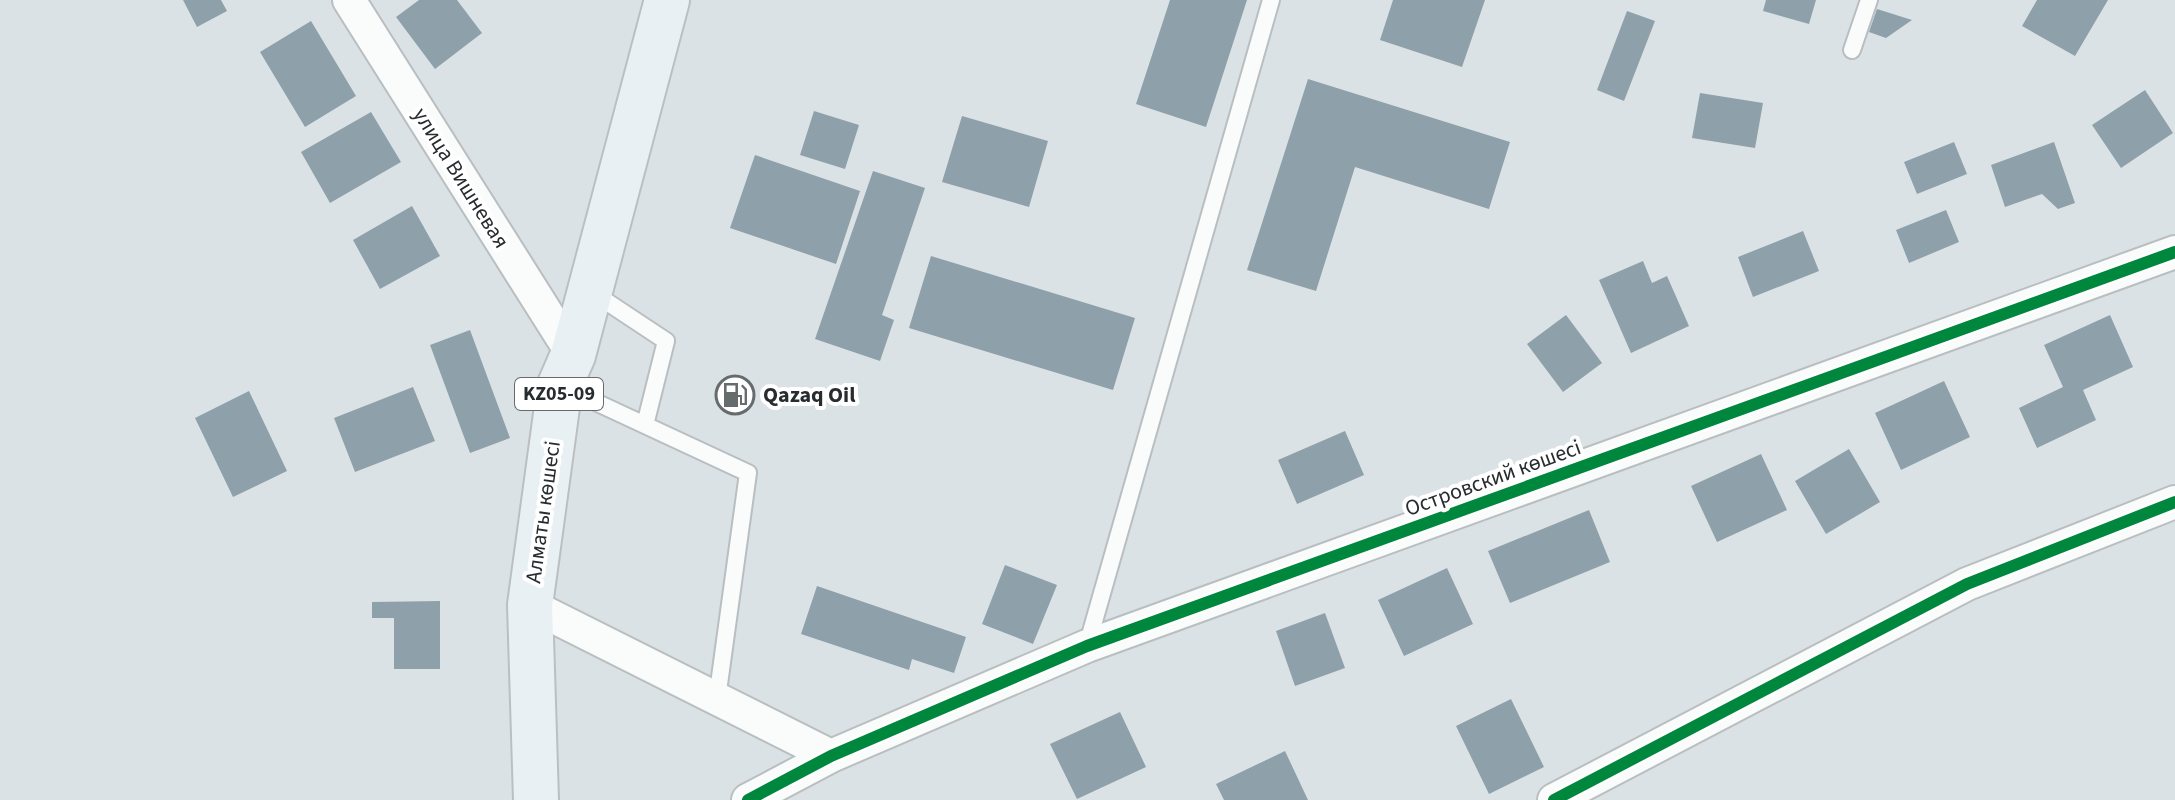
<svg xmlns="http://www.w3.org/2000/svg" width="2175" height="800" font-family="'Source Sans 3',sans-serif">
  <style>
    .building { fill: #8ea0a9 }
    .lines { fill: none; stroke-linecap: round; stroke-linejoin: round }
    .service-casing { stroke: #b9bec1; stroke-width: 20 }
    .minor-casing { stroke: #b9bec1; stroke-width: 36 }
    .primary-casing { stroke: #bbbfc1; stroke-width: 48 }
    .service { stroke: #fafbfb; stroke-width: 16 }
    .minor { stroke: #fafbfb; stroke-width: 32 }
    .primary { stroke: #e9f0f3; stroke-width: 44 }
    .cycleway-casing { stroke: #fff; stroke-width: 17 }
    .cycleway { stroke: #00873e; stroke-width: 12 }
    .labels { text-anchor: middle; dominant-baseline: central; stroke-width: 8; stroke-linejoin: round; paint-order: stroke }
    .shield { fill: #fff; stroke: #686b6d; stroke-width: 2 }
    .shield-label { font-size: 20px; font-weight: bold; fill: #272c2e }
    .street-label { font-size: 22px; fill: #272c2e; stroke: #fff }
    .poi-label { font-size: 22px; font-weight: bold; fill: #272c2e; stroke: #fff; text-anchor: start }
  </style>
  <rect width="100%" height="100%" fill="#dbe2e6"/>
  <path class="building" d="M183 0H221L227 11 197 27Z
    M419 0H457L482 33 435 69 396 17Z
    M1170 0H1247L1206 127 1136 104Z
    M1393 0H1485L1462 67 1380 40Z
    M1766 0H1816L1809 24 1763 11Z
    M2037 0H2108L2075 56 2022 26Z
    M1877 9 1912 20 1886 38 1869 32Z
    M1627 11 1655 21 1624 101 1597 90Z
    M311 21 356 96 305 127 260 52Z
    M1308 79 1510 142 1489 209 1355 167 1316 291 1247 270Z
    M2145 90 2173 133 2121 168 2092 125Z
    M1700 93 1763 103 1755 148 1692 138Z
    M814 111 859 125 845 169 800 155Z
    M371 112 401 162 330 203 301 152Z
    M962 116 1048 141 1029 207 942 182Z
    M1954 142 1967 174 1917 194 1904 162Z
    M2054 142 2075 203 2058 209 2042 194 2005 207 1991 165Z
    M755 155 860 191 836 264 730 228Z
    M873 171 925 188 882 315 894 320 880 361 815 339Z
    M412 206 440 256 380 289 353 240Z
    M1946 210 1959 242 1909 263 1896 230Z
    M1803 231 1819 271 1753 297 1738 257Z
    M931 256 1135 318 1113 390 909 328Z
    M1643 261 1652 283 1667 276 1689 326 1631 353 1599 280Z
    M1566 315 1602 363 1563 392 1527 344Z
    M2110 315 2133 367 2083 390 2096 420 2037 448 2019 408 2063 387 2044 345Z
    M470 330 510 438 470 453 430 345Z
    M1944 381 1970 437 1901 470 1875 413Z
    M413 387 435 441 355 472 334 418Z
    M249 391 287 471 233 497 195 418Z
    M1345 431 1364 475 1297 504 1278 460Z
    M1849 449 1880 502 1826 534 1795 481Z
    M1761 454 1787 510 1717 542 1691 486Z
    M1589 510 1610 562 1510 603 1488 551Z
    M1005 565 1057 585 1033 644 982 624Z
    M1447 568 1473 624 1404 656 1378 600Z
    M817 586 966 637 954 673 912 659 909 670 801 634Z
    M440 601V669H394V618H372V602Z
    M1325 613 1345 668 1295 686 1276 631Z
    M1511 699 1544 767 1489 794 1456 726Z
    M1120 712 1146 767 1077 799 1050 744Z
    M1285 751 1308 800H1224L1216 784Z"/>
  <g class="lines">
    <defs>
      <path id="service" d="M1852 50 1869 0
        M592 292 666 341 645 425
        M561 386 748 473 717 699
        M1087 646 1271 0"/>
      <path id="minor" d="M349 0 573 355
        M530 605 831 756
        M748 800 831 756 1087 646 2175 252
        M1554 800 1967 584 2175 502"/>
      <path id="primary" d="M536 800 530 605 560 385 573 355 667 0"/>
    </defs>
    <use href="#service" class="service-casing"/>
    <use href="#minor" class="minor-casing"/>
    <use href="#primary" class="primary-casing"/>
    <use href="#service" class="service"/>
    <use href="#minor" class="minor"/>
    <use href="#primary" class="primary"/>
    <defs>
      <path id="cycleway" d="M748 800 831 756 1087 646 2175 252
        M1554 800 1967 584 2175 502"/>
    </defs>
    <use href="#cycleway" class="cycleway-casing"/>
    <use href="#cycleway" class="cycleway"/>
  </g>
  <defs>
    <symbol id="fuel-ring" viewBox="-11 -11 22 22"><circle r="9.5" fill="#fff" stroke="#666c6e" stroke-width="1.5"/><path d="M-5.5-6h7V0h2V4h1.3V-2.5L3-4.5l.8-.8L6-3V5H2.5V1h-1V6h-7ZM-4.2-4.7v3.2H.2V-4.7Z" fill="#666c6e"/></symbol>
  </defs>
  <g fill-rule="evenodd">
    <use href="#fuel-ring" x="713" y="373" width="44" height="44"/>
  </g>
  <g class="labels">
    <rect class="shield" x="515" y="378" width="88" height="32" rx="6"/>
    <g class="shield-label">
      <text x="559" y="394">KZ05-09</text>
    </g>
    <g class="street-label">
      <text transform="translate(461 178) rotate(58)">улица Вишневая</text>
      <text transform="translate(1493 478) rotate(-20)">Островский көшесі</text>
      <text transform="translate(543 512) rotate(-82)">Алматы көшесі</text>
    </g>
    <g class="poi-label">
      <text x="763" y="395">Qazaq Oil</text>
    </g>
  </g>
</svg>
